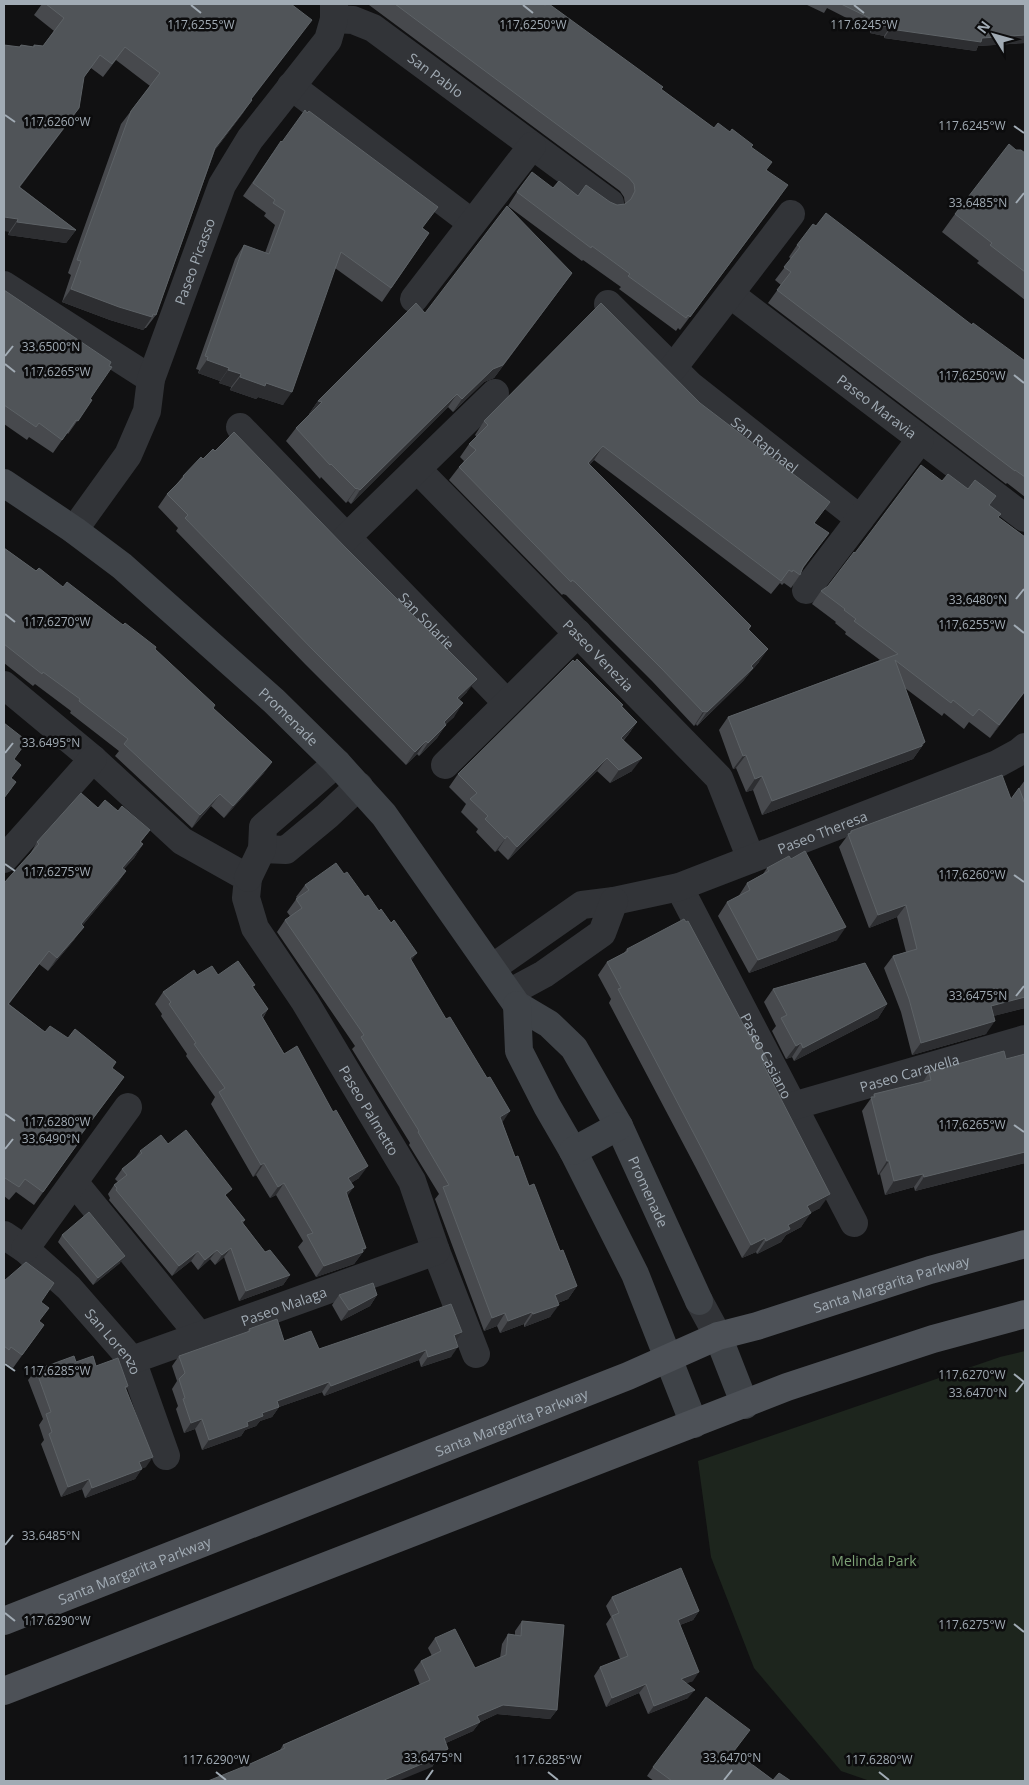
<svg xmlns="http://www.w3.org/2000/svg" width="1029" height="1785" font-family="'Open Sans',sans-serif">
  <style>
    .green { fill: #1d251d }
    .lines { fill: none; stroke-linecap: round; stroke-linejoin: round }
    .street { stroke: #323438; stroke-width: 28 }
    .secondary { stroke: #3f4348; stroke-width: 28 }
    .primary { stroke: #4d5157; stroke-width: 28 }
    .wall { fill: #47494d }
    .shaded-wall { fill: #2d2e31 }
    .building { fill: #505458; stroke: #5d6266 }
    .ticks { fill: none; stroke: #a1abb4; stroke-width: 2 }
    .labels { text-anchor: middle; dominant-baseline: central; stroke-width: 5; stroke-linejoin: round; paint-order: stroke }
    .street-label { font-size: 14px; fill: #a1abb4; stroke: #0c0c0d }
    .park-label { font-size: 14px; fill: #7da176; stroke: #0c0c0d }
    .ticks-label { font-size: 12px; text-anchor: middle; fill: #a1abb4; stroke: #0c0c0d; stroke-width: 5; stroke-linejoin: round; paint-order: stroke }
  </style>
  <rect width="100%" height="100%" fill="#111112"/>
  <path class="green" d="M1025 1351V1781H870L841 1771 754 1668 711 1557 698 1461 1000 1357Z"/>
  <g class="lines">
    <g class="street">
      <path id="s1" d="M334 19 353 20 373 28 610 203"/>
      <path d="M291 86 472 223"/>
      <path d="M4 285 151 379"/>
      <path id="s2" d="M730 294 1025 518"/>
      <path d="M414 299 532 146"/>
      <path id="s3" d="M608 304 690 385 860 519"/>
      <path d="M673 368 791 214"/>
      <path id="s4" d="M240 427 507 703"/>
      <path id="s5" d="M417 469 719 778 751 859"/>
      <path id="s6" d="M74 530 128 455 147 411 151 379 222 185 250 139 328 40 334 19V4"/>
      <path d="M346 538 495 393"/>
      <path d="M806 590 920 440"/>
      <path id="s7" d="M4 685 93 759 182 841 248 878 246 898 255 928 305 1002 412 1181 436 1251 476 1354"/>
      <path d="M445 765 578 633"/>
      <path d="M262 849 286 850 327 816 359 786"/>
      <path d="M4 859 93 759"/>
      <path d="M248 878 262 849 263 827 337 763"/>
      <path id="s8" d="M679 887 854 1223"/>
      <path id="s9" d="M492 968 582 905 614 901 679 887 997 764 1019 752 1025 747"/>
      <path d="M509 993 544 974 602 933 614 901"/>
      <path id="s10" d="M793 1106 1025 1039"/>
      <path d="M74 1182 199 1335"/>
      <path id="s11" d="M4 1235 25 1249 69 1288 132 1360 166 1456"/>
      <path d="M25 1249 128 1107"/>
      <path d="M699 1301 718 1336"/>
      <path id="s12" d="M132 1360 436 1251"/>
    </g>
    <g class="secondary">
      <path id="s13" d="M4 483 74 530 122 566 274 701 337 763 384 815 517 1005 549 1024 574 1048 619 1126 699 1301"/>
      <path d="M517 1005 519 1051 547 1106 573 1151 635 1274 694 1424"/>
      <path d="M573 1151 619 1126"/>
      <path d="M718 1336 745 1405"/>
    </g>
    <g class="primary">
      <path id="s14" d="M4 1621 628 1376 718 1336 757 1326 930 1270 1025 1244"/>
      <path d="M4 1691 787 1387 933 1339 1025 1314"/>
    </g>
  </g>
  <path class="wall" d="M42 4H291L302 33 251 99 243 113 215 150 156 315 146 328H145L143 330 110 320 62 302 71 275 68 273 121 124 150 86 116 60 103 77 91 68 83 78 79 108 20 187 76 230 66 243 8 235 9 232 19 47 21 45 33 47 34 45 43 46 54 31 34 15Z
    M370 4H543L714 128 751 147 767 170 779 198 680 330 678 328 676 331 619 289 621 287 583 260 582 261 508 206 517 192 553 188 578 196 610 202 617 205 625 204 624 197 620 191 369 5Z
    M805 4H1025V43L978 46 976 51 884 38V36L870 33V30L827 8 824 13Z
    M1016 150 1025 153V300L977 263 979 261 942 232 955 214Z
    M272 154 423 228 429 233 382 302 335 268 283 405 258 397 256 399 230 390 231 387 219 383 220 381 198 373 199 370 196 369 235 259 244 245 265 253 275 225 264 216 266 213 243 196Z
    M816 226 972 325 1025 361V497L1007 483 1006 484 768 303 781 285 775 280 791 259 789 257 797 245Z
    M572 273 494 378 484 382 453 412 448 407 351 504 348 501 346 503 321 477 320 479 286 441 296 428 310 414H309L318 401 425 313Z
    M4 290 92 400 68 434 67 433 53 453 29 437 27 440 4 424Z
    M601 303 815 523 819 546 802 570 800 575 791 588 784 583 782 585 780 583 771 594 594 460 589 465 751 626 749 630 759 662 752 670 743 681 697 726 696 724 694 726 652 681 566 595 563 594 562 595 449 480 459 467 464 461 460 457 469 444 477 437 475 435 484 421Z
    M183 476 467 692 459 700 454 717 446 724 437 738 419 756 417 754 406 765 305 664 176 531 178 528 158 507 167 494 175 486Z
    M942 481 989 505 998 517 1025 537V692L990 738 969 722 964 729 944 713 942 716 905 688 925 742 913 759 762 815 753 790 746 792 736 768 733 769 719 730 728 717 880 660 845 634 846 632 835 623 836 622 812 604 821 591 828 586 855 553Z
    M4 548 36 571 63 587 155 649 213 708 272 762 263 774 224 818 211 806 192 828 115 756 119 751 70 713 71 711 35 684 33 686 4 663Z
    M623 705 622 706 637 722 628 735 624 740 632 771 610 783 597 771 508 860 498 850 495 852 476 832 478 829 461 812 466 804 449 787 458 774Z
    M1025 780V800L1023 799 1025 804V1008L993 1016 986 1034 912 1055 901 1012 884 968 893 956 906 952 897 917 869 928 839 847 851 831 1011 799Z
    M98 808 118 811 150 830 141 842 143 844 134 858 124 869 126 871 117 884 82 926 74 940 48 971 39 964 9 1004 45 1032 112 1069 124 1077 79 1138 81 1139 34 1205 16 1192 9 1200 4 1196V883L29 856 37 842Z
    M767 868 837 940 749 973 718 916 727 902 738 897 747 883 763 874Z
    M344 874 365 897 411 960 502 1122 515 1157 577 1286 568 1299 558 1303 550 1317 524 1327V1324L500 1333 497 1326 484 1331 435 1199 439 1194 409 1145 410 1143 352 1049 355 1046 277 932 285 920 290 916 287 912 297 898 296 897 305 885Z
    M627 949 764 1067 820 1208 810 1213 801 1227 786 1235 781 1242 757 1254 756 1252 742 1258 695 1166 609 1003 611 999 598 975 607 962 624 953Z
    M197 975H218L255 985 253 987 268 1009 263 1018 359 1178 351 1183 347 1196 366 1248 354 1264 316 1277 298 1247 303 1241 276 1195 270 1198 256 1175 253 1177 211 1104 215 1097 186 1056 187 1054 161 1016 162 1014 155 1004 163 992Z
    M773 989 887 1004 878 1018 794 1061 792 1057 786 1059 772 1031 776 1026 764 1002Z
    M1025 1054V1163L915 1191 914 1187 885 1195 880 1174 878 1175 862 1111 874 1094 923 1082 929 1072 1006 1059Z
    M168 1144 227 1197 245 1220 243 1223 265 1252 290 1275 283 1285 239 1301 224 1257 215 1265 210 1259 198 1270 191 1261 172 1276 109 1200 110 1198 108 1194 114 1185 118 1182 115 1179 122 1169 135 1158 140 1151Z
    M62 1235 120 1263 93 1285 58 1242Z
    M4 1281 41 1302 39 1322 44 1325 13 1368 4 1362Z
    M339 1295H377L370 1306 341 1321 332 1305Z
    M249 1329 284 1341 319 1349 456 1341 451 1357 421 1367 419 1360 324 1396 322 1392 279 1407 272 1417 260 1421 256 1426 245 1430 241 1436 202 1450 195 1429 184 1433 176 1409 178 1406 172 1389 177 1381 172 1366 179 1356 247 1332Z
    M76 1362 96 1366 128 1386 126 1389 146 1467 142 1468 135 1479 85 1498 82 1489 61 1497 41 1444 44 1440 39 1425 43 1419 28 1380 36 1370Z
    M612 1597 699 1611 693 1620 680 1625 693 1681 686 1683 688 1698 648 1714 639 1693 606 1707 594 1676 600 1667 620 1659 606 1624 611 1617 606 1606Z
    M522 1621 557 1710 550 1719 497 1714 480 1722 473 1731 446 1743 442 1759 436 1761 432 1767 250 1764 280 1750 283 1745 420 1685 414 1670 421 1661 432 1656 428 1648 435 1638 475 1668 500 1658 502 1644 508 1634 515 1635V1631Z
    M734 1751 773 1780 791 1781H654L647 1776 653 1767Z"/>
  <path class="shaded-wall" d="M312 20 302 33 242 112 251 99Z
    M876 25 890 27 884 36 870 33Z
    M890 29 982 38 1025 35V43L978 46 976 51 884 38Z
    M252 100 243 113 206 162 215 148Z
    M79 108 70 121 10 200 19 187Z
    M788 185 779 198 680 330 690 317Z
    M4 217 18 219 9 232 4 231Z
    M17 222 76 230 66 243 8 235Z
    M572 273 494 378 484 382 453 412 462 399Z
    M71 289 152 317 143 330 110 320 62 302Z
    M207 360 229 368 220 381 198 373Z
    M228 370 241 374 231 387 219 383Z
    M240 377 266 383 292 392 283 405 258 397 256 399 230 390Z
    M457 394 448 407 351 504 360 490Z
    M318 401 322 402 313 415 309 414Z
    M603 446 594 460 579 477 588 463Z
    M357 488 348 501 346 503 356 489Z
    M768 649 759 662 752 670 743 681 697 726 707 712Z
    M477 679 467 692 448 711 457 698Z
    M1025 691V692L990 738 999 725Z
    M463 703 454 717 435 735 444 722Z
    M705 711 696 724 694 726 703 712Z
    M637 722 628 735 612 751 621 738Z
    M446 725 437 738 419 756 428 743Z
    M426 741 417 754 406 765 415 752Z
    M925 742 913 759 762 815 772 801Z
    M746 755 736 768 733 769 743 756Z
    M607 758 597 771 508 860 517 847Z
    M642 758 632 771 610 783 619 770Z
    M272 762 263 774 224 818 233 806Z
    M762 776 753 790 746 792 755 779Z
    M220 794 211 806 192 828 200 815Z
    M507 836 498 850 495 852 505 839Z
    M143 844 134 858 113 881 122 868Z
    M126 871 117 884 72 938 81 924Z
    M906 905 897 917 869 928 878 915Z
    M84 927 74 940 48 971 57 958Z
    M846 927 837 940 749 973 758 960Z
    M417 953 408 965 410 958Z
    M1025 997V1008L982 1019 991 1006Z
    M887 1004 878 1018 794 1061 803 1048Z
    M268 1009 260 1021 261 1015Z
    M995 1021 986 1034 912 1055 921 1043Z
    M801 1043 792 1057 786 1059 796 1046Z
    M510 1111 502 1123 500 1117Z
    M1025 1152V1163L915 1191 924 1177Z
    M887 1161H889L880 1174 878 1175Z
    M264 1163 256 1175 253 1177 261 1165Z
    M368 1166 359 1178 340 1190 348 1178Z
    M923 1174 914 1187 885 1195 894 1181Z
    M284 1183 276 1195 270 1198 278 1187Z
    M354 1187 345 1199 346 1192Z
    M830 1194 820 1208 798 1220 807 1206Z
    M811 1213 801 1227 786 1235 781 1242 757 1254 766 1241 788 1225Z
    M765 1238 756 1252 742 1258 751 1245Z
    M231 1248 224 1257 215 1265 222 1255Z
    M366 1248 354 1264 316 1277 324 1266Z
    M217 1250 210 1259 198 1270 205 1260Z
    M198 1251 191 1261 172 1276 179 1266Z
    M125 1256 120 1263 93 1285 98 1278Z
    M290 1275 283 1285 239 1301 246 1291Z
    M577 1286 568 1299 546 1307 555 1295Z
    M377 1295 370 1306 341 1321 349 1310Z
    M559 1305 550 1317 524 1327 533 1314Z
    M532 1312 524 1324 500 1333 508 1321Z
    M505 1313 497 1326 484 1331 492 1318Z
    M462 1332 455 1342 454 1335Z
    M458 1347 451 1357 421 1367 428 1357Z
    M426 1350 419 1360 324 1396 331 1386Z
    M329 1382 322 1392 279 1407 272 1417 260 1421 256 1426 245 1430 241 1436 202 1450 209 1440 247 1422 262 1413 277 1401Z
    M202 1419 195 1429 184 1433 191 1423Z
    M153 1457 146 1467 132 1472 139 1462Z
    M142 1469 135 1479 85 1498 92 1488Z
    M89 1479 82 1489 61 1497 68 1487Z
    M699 1611 693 1620 672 1628 678 1620Z
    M699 1672 693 1681 675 1688 681 1679Z
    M646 1684 639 1693 606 1707 612 1698Z
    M695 1690 688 1698 648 1714 654 1706Z
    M503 1705 557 1710 550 1719 497 1714 480 1722 473 1731 437 1747 444 1738 477 1716Z
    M448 1749 442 1759 436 1761 432 1767 398 1781H382L437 1754Z"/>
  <path class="building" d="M46 4H291L312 20 251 99 252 100 215 148 156 315 153 314 152 317 119 307 71 289 81 261 77 260 131 111 160 73 125 47 112 64 100 55 84 77 79 108 19 187 76 230 17 222 18 219 4 217V45L20 47 21 45 34 47V45L43 46 64 18Z
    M395 4H543L545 5 547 4H549L663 87 661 89 714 128 718 123 730 132 732 129 753 145 751 147 772 162 766 170 788 185 690 317 688 315 686 318 628 276 630 274 592 246 591 248 517 192 532 172 553 188 559 181 578 196 586 185 610 202 617 205 625 204 631 199 635 191 634 184 629 178Z
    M841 4H1025V35L982 38 981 42 890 29V27L876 25V21Z
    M305 110 307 113 309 111 438 207 422 228 429 233 391 288 341 252 292 392 266 383 265 386 240 377 241 374 228 370 229 368 207 360 208 357 205 356 244 245 269 254 285 211 273 203 275 200 253 183 281 141 282 142Z
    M1009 144 1016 150H1021L1025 153V272L990 245 992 243 955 214Z
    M507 206 572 273 503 365 493 369 462 399 457 394 360 490 357 488 356 489 331 464 330 465 296 428 322 402 318 401 416 303 425 313Z
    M826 213 972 325 973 323 1025 361V477L1015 470V471L777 290 791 272 784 267 800 247 797 245 813 224 816 226Z
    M4 290 111 362 109 366 112 367 90 399 92 400 78 421 76 420 62 440 39 423 36 427 4 405Z
    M601 303 700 403 830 502 814 523 829 533 803 567 800 575 793 570 792 572 789 570 781 581 603 446 588 463 751 626 748 629 768 649 751 666 753 668 707 712 705 711 703 712 661 668 575 582 572 580 571 582 459 467 476 450 469 444 488 425 484 421Z
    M234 432 346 548 477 679 457 698 463 703 444 722 446 725 428 743 426 741 415 752 314 651 185 518 188 515 167 494 184 477 183 476 201 457 203 459 213 449 215 451Z
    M921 465 942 481 948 474 968 489 975 480 996 496 989 505 1001 514 998 517 1025 537V691L999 725 979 709 973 716 953 700 951 703 895 660 925 742 922 744V746L772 801 762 776 755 779 746 755 743 756 728 717 898 654 854 621 856 619 844 610 845 609 821 591 828 586 854 552 855 553Z
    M4 548 36 571 39 568 63 587 67 582 123 625 125 623 156 647 155 649 215 705 213 708 272 762 233 806 220 794 200 815 124 744 128 739 79 701 80 699 43 672 42 674 4 644Z
    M577 659 623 705 621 706 637 722 621 738 642 758 619 770 607 758 517 847 507 836 505 839 485 819 488 816 470 799 477 793 458 774 573 660 575 662Z
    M4 723 27 741 14 759 21 765 11 778 16 782 4 798Z
    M1002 775 1011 799 1019 788 1025 804V997L991 1006 995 1021 921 1043 909 999 893 956 917 949 906 905 878 915 848 834 851 833V831Z
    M81 793 98 808 105 800 118 811 122 806 150 830 140 842 143 844 122 868 126 871 81 924 84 927 57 958 49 951 8 1004 45 1032 50 1026 68 1038 75 1029 116 1062 112 1068 124 1077 79 1137 81 1139 43 1192 25 1179 19 1187 5 1178 4 1180V883L39 844 37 842Z
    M805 851 846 927 758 960 727 902 750 890 747 883 769 871 767 868 789 856 791 859Z
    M336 863 344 874 347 872 365 897 368 895 379 911 381 909 391 923 394 920 417 953 410 958 446 1019 450 1017 487 1078 490 1077 510 1111 500 1117 515 1157 518 1156 529 1186 534 1184 560 1251 563 1250 577 1286 555 1295 559 1305 533 1314 532 1312 508 1321 505 1313 492 1318 443 1187 449 1185 418 1132 419 1131 361 1037 364 1035 285 920 302 908 296 899 309 890 305 885Z
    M684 919 686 922 688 921 750 1037 754 1035 768 1061 763 1064 830 1194 807 1206 811 1213 788 1225 790 1229 766 1241 765 1238 751 1245 704 1153 618 989 621 988 607 962 628 951 627 949Z
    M238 961 255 985 252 986 268 1009 261 1015 284 1054 297 1046 333 1112 336 1110 368 1166 348 1178 354 1187 346 1192 366 1248 362 1249 363 1252 324 1266 307 1235 313 1233 284 1183 278 1187 264 1163 261 1165 219 1092 225 1088 194 1044 196 1043 169 1004 171 1002 163 992 194 970 197 975 212 966 218 975Z
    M865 963 887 1004 803 1048 801 1043 796 1046 781 1018 787 1015 773 989Z
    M1004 1051 1006 1059 1025 1054V1152L924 1177 923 1174 894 1181 889 1161H887L871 1097H875L874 1094 931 1080 929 1072Z
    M186 1130 232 1189 225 1195 245 1220 241 1221 265 1252 270 1250 290 1275 246 1291 231 1248 222 1255 217 1250 205 1260 198 1251 179 1266 116 1190 117 1188 114 1185 127 1175 122 1169 142 1153 140 1151 161 1135 168 1144Z
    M89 1212 125 1256 98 1278 62 1235Z
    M26 1262 54 1283 41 1302 49 1308 39 1321 44 1325 22 1355 11 1347 9 1350 4 1346V1281Z
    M373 1283 377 1295 349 1310 339 1295Z
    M451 1304 462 1332 454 1335 458 1347 428 1357 426 1350 331 1386 329 1382 277 1401 279 1407 262 1413 263 1416 247 1422 248 1426 209 1440 202 1419 191 1423 183 1399 185 1398 179 1379 185 1373 179 1356 250 1331 249 1329 277 1319 284 1341 311 1331 319 1349Z
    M74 1356 76 1362 93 1356 96 1366 118 1358 128 1386 125 1387 153 1457 139 1462 142 1469 92 1488 89 1479 68 1487 49 1434 52 1432 46 1414 51 1412 36 1370Z
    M681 1568 699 1611 678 1620 699 1672 681 1679 695 1690 654 1706 646 1684 612 1698 600 1667 628 1656 612 1616 619 1613 612 1597Z
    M522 1621 564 1625 557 1710 503 1705 477 1716 480 1722 444 1738 448 1749 437 1754 438 1757 382 1781H208L250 1764 285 1748 283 1745 430 1680 421 1661 441 1651 435 1638 455 1629 475 1668 506 1655 508 1634 521 1636Z
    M706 1697 750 1730 734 1751 773 1780 779 1773 791 1781H672L653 1767Z"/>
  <path class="ticks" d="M191 5 201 13M523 5 533 13M854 5 864 13M5 115 15 122M1014 126 1024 133M1016 203 1024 193M5 356 13 346M5 364 15 372M1014 375 1024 383M1016 599 1024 589M5 614 15 622M1014 625 1024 633M5 753 13 743M5 864 15 871M1014 875 1024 882M1016 996 1024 986M5 1114 15 1121M1014 1125 1024 1132M5 1149 13 1139M5 1364 15 1371M1014 1374 1024 1382M1016 1392 1024 1382M5 1545 13 1535M5 1613 15 1621M1014 1624 1024 1632M216 1772 226 1780M548 1772 558 1780M879 1772 889 1780M426 1780 433 1770M724 1780 732 1770"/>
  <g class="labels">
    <g class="street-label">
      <text stroke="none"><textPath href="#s1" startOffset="119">San Pablo</textPath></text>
      <text stroke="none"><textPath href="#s6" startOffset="298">Paseo Picasso</textPath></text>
      <text stroke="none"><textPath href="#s2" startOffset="185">Paseo Maravia</textPath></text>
      <text stroke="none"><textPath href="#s3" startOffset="211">San Raphael</textPath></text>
      <text stroke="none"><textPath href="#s4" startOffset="269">San Solarie</textPath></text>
      <text stroke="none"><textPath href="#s5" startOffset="260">Paseo Venezia</textPath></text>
      <text stroke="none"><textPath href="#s13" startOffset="369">Promenade</textPath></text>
      <text stroke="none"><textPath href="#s9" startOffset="362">Paseo Theresa</textPath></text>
      <text stroke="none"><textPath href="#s8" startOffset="190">Paseo Casiano</textPath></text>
      <text stroke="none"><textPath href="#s10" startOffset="121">Paseo Caravella</textPath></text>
      <text stroke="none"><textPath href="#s7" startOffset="579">Paseo Palmetto</textPath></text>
      <text stroke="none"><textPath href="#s13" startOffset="972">Promenade</textPath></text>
      <text stroke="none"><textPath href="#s14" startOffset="950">Santa Margarita Parkway</textPath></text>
      <text stroke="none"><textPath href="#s12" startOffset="161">Paseo Malaga</textPath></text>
      <text stroke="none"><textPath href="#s11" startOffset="154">San Lorenzo</textPath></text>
      <text stroke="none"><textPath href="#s14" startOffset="545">Santa Margarita Parkway</textPath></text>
      <text stroke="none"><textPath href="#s14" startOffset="140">Santa Margarita Parkway</textPath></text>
    </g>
    <g class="park-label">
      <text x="874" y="1560">Melinda Park</text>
    </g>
  </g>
  <g class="ticks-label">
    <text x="201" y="29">117.6255°W</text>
    <text x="533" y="29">117.6250°W</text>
    <text x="864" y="29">117.6245°W</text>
    <text x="57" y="126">117.6260°W</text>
    <text x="972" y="130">117.6245°W</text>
    <text x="978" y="207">33.6485°N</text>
    <text x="51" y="351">33.6500°N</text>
    <text x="57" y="376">117.6265°W</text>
    <text x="972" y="380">117.6250°W</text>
    <text x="978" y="604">33.6480°N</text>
    <text x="57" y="626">117.6270°W</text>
    <text x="972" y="629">117.6255°W</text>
    <text x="51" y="747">33.6495°N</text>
    <text x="57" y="876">117.6275°W</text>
    <text x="972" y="879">117.6260°W</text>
    <text x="978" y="1000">33.6475°N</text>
    <text x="57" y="1126">117.6280°W</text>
    <text x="972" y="1129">117.6265°W</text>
    <text x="51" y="1143">33.6490°N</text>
    <text x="57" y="1375">117.6285°W</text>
    <text x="972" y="1379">117.6270°W</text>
    <text x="978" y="1397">33.6470°N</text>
    <text x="51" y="1540">33.6485°N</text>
    <text x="57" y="1625">117.6290°W</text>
    <text x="972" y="1629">117.6275°W</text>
    <text x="433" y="1762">33.6475°N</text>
    <text x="732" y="1762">33.6470°N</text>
    <text x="216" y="1764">117.6290°W</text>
    <text x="548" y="1764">117.6285°W</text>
    <text x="879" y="1764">117.6280°W</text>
  </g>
  <rect width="1029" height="1785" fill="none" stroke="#a1abb4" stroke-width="10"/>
  <g transform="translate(994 35) rotate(307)" stroke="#0c0c0d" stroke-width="4" paint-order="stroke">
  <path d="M0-4L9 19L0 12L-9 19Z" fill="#a1abb4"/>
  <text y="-8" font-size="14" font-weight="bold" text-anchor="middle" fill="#a1abb4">N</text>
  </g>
</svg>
